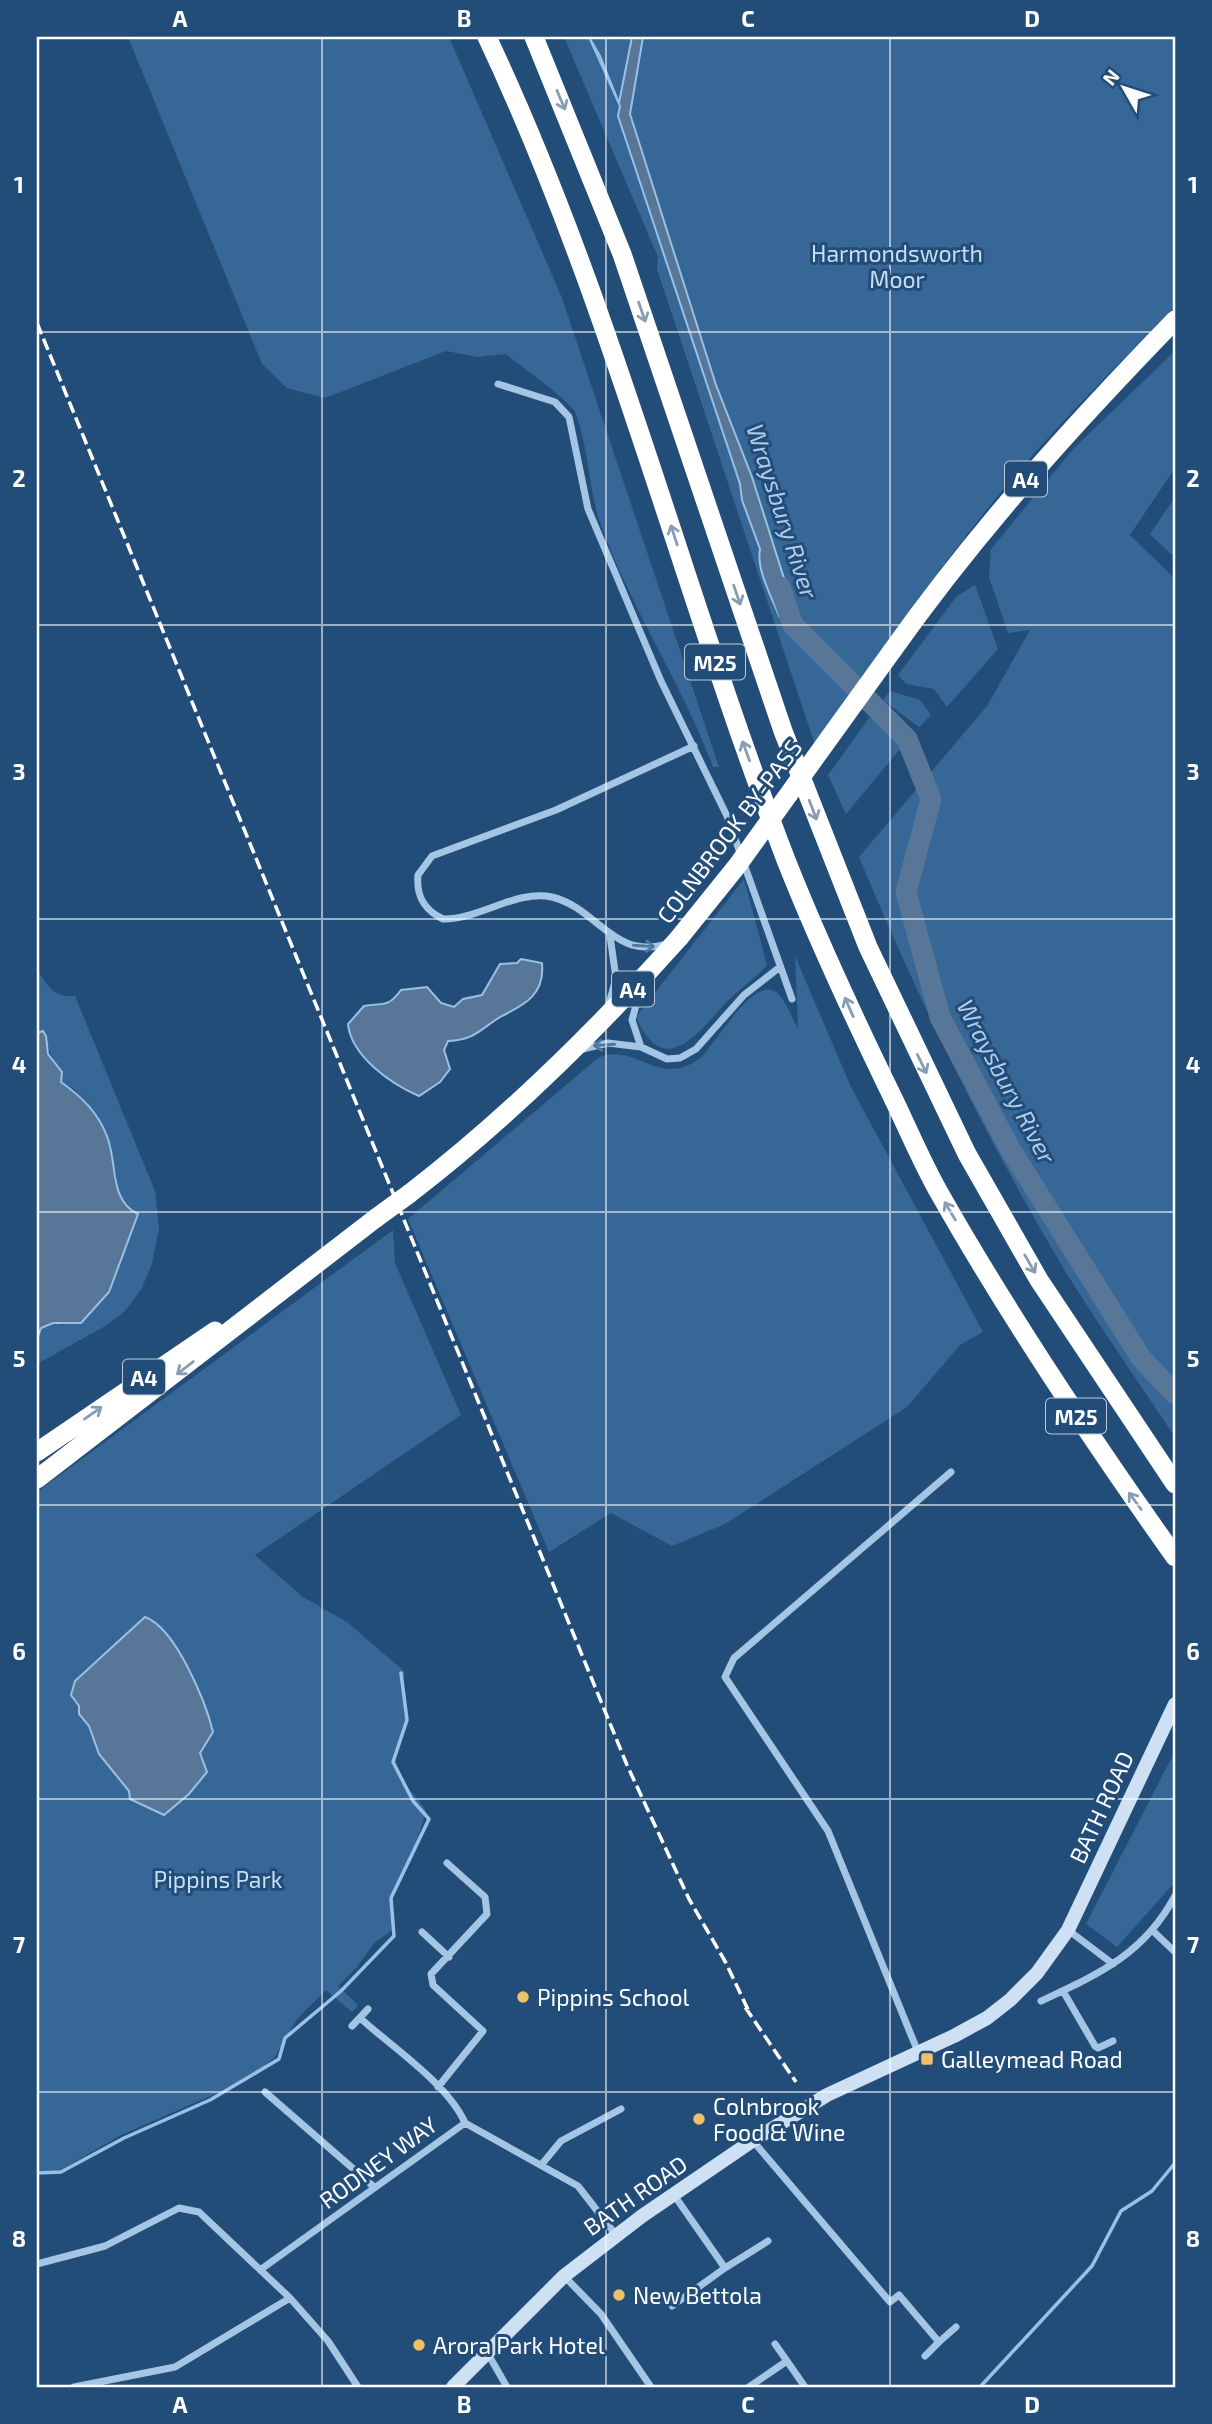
<svg xmlns="http://www.w3.org/2000/svg" width="1212" height="2424" font-family="'Exo 2',sans-serif">
  <style>
    .green { fill: #376796 }
    .water { fill: #587697; stroke: #99c0e5; stroke-width: 2 }
    .lines { fill: none; stroke-linecap: round; stroke-linejoin: round }
    .stream { stroke: #99c0e5; stroke-width: 3.5 }
    .river { stroke: #587697; stroke-width: 21 }
    .street { stroke: #a5c5e4; stroke-width: 7 }
    .secondary { stroke: #cee0f4; stroke-width: 14 }
    .highway { stroke: #fff; stroke-width: 19 }
    .rail { stroke: #fff; stroke-width: 3.5; stroke-dasharray: 12 5; stroke-linecap: butt }
    .highway-bridge { stroke: #fff; stroke-width: 19 }
    .oneway { stroke: #869db5 }
    .oneway2 { stroke: #50779e }
    .grid { fill: none; stroke: #fff; stroke-width: 2; stroke-opacity: 0.55 }
    .poi-dot { fill: #eec169; stroke: #234d79; stroke-width: 2.5 }
    .labels { text-anchor: middle; dominant-baseline: central; stroke-width: 6; stroke-linejoin: round; paint-order: stroke }
    .shield { fill: #234d79; stroke: #bdcad7; stroke-width: 2 }
    .shield-label { font-size: 21px; font-weight: bold; fill: #fff }
    .park-label { font-size: 23px; fill: #c8def3; stroke: #234d79 }
    .street-label { font-size: 23px; fill: #fff; stroke: #234d79 }
    .poi-label { font-size: 23px; fill: #fff; stroke: #234d79; text-anchor: start }
    .water-label { font-size: 24px; font-style: italic; fill: #b0ceec; stroke: #234d79 }
    .neatline { fill: none; stroke: #fff; stroke-width: 2.5 }
    .grid-label { font-size: 23px; text-anchor: middle; font-weight: bold; fill: #fff }
  </style>
  <rect width="100%" height="100%" fill="#234d79"/>
  <path class="green" d="M128 37H449L562 298 719 767H713C683 686 634 613 603 531 588 493 590 450 575 412 571 402 518 364 506 354L477 357 446 351 325 398 287 388 262 364Z
    M564 37H1175V308C1117 365 1060 422 1007 485 938 567 877 657 815 745L657 269 658 257Z
    M1175 351V468L1130 535 1175 579V1437C1138 1381 1099 1326 1064 1269 985 1137 918 999 859 857L987 706 1030 630 1008 633 989 577 991 549 1074 448Z
    M1175 497V558L1150 534Z
    M975 585 998 649 947 707 934 689 906 684 898 675 956 597Z
    M890 691 920 700 931 715 919 727 883 700Z
    M874 711 886 720 900 749 846 814 828 775Z
    M744 879 767 965C754 980 736 991 723 1006 696 1036 663 1079 636 1017Z
    M795 956 851 1087 983 1332 960 1345 907 1407 725 1524 672 1546 611 1513 549 1552 408 1219 598 1058C628 1044 649 1074 680 1068 687 1066 694 1063 699 1059 714 1047 753 975 776 992 787 1000 791 1018 798 1028Z
    M37 969C47 986 54 998 75 996L155 1191 159 1228 152 1264 141 1290 125 1311 107 1325 37 1364V1339L41 1328 53 1323 64 1325 109 1292 127 1238 137 1220V1213L129 1212 122 1203 115 1169 89 1104 73 1088 61 1082C63 1064 46 1057 46 1036L37 1033Z
    M393 1230 395 1263 461 1415 255 1555 303 1597 347 1622 405 1672C401 1686 407 1696 407 1710 407 1724 400 1735 397 1748 390 1776 414 1791 426 1811L414 1850 391 1897 394 1929 374 1943 357 1967 338 1986 358 2005 352 2012 326 1990 297 2019 274 2058 245 2081 121 2135 59 2171 37 2172V1492Z
    M1175 1751V1882L1117 1947 1086 1924Z"/>
  <path class="water" d="M589 37 600 56 619 103 632 37H643L630 114 716 385 752 477 794 610 779 616C772 597 756 570 760 549L742 500 740 484 618 116 620 106Z
    M521 959 542 963C545 994 526 1004 502 1016 481 1028 476 1040 448 1041L444 1050 450 1069 440 1082 419 1096C391 1084 351 1056 348 1024L364 1006C383 1002 387 1009 401 990L427 987 441 1003 454 1007 463 999 482 995 500 964 517 963Z
    M43 1031 46 1036 48 1054 62 1072 61 1082C82 1097 99 1113 108 1139 117 1165 110 1201 138 1214L109 1292 81 1323H53L41 1328 37 1339V1033Z
    M145 1617C176 1628 206 1703 213 1732L200 1753 207 1772 189 1794 164 1815 130 1799 129 1791 99 1754 89 1726 79 1714V1706L71 1695 75 1681Z"/>
  <g class="lines">
    <path class="stream" d="M37 2173 61 2172 124 2138 210 2100 279 2059 285 2038 341 1991 394 1936 391 1898 429 1819 413 1801 393 1762 407 1720 401 1673
      M980 2387 1092 2266 1121 2211 1152 2191 1175 2163"/>
    <path class="river" d="M780 587 793 625 907 739 931 799 906 892 940 1017 1009 1147 1141 1358 1175 1394"/>
    <path class="street" d="M498 384 555 402 569 417 588 509 661 681 727 816 792 999
      M666 944C614 960 597 908 552 897 517 889 478 920 443 919 424 910 416 896 418 875L432 856 556 810 694 746
      M640 991 632 1020 641 1047
      M609 1004 616 978 610 936
      M583 1049 608 1043 641 1047 667 1059 680 1058 696 1049 744 995 780 967
      M1068 1930 1113 1964
      M1153 1931 1175 1952
      M422 1932 449 1957
      M1063 1991 1095 2046 1098 2048 1113 2041
      M1041 2001C1099 1974 1144 1954 1175 1896
      M360 2018C392 2047 448 2084 465 2123
      M352 2026 368 2009
      M918 2052 828 1831 725 1677 734 1658 951 1472
      M438 2087 483 2031 433 1985 431 1974 487 1914 485 1897 447 1863
      M265 2092 373 2186
      M753 2141 890 2302 899 2295 939 2342 925 2356
      M542 2164 561 2141 621 2109
      M674 2195 725 2268 768 2241
      M37 2264 105 2246 179 2208 199 2212 290 2298 328 2341 358 2387
      M260 2270 465 2123 578 2186 616 2235
      M564 2276 601 2314 651 2387
      M672 2306 725 2268
      M939 2342 956 2327
      M775 2344 787 2361
      M488 2354 507 2387
      M74 2387 175 2367 290 2298
      M749 2387 787 2361 805 2387"/>
    <path class="secondary" d="M453 2387 564 2276 642 2216 752 2141 827 2095 954 2036 987 2018 1010 2000 1037 1973 1068 1930 1175 1704"/>
    <path class="highway" d="M487 37C612 302 681 587 786 860 818 941 855 1020 893 1098 909 1131 923 1165 941 1196 1012 1321 1092 1440 1175 1557
      M534 37 622 254 783 731 868 947 967 1154 1039 1280 1175 1484
      M892 651C977 531 1073 425 1175 320
      M409 1194C508 1118 596 1031 679 938
      M37 1452 215 1331
      M37 1479 376 1218"/>
    <path class="rail" d="M37 323 627 1765 689 1899 726 1963 751 2016
      M745 2007 796 2082"/>
    <path class="highway-bridge" d="M679 938 737 866 892 651
      M376 1218 409 1194"/>
  </g>
  <defs><path id="oneway-shaft" d="M-6 0H5M1.5-3L5.5 0L1.5 3" fill="none" stroke-width="1.6" stroke-linecap="round" stroke-linejoin="round" transform="scale(1.75)"/></defs>
  <g class="oneway">
    <use href="#oneway-shaft" transform="translate(561 100) rotate(67)"/>
    <use href="#oneway-shaft" transform="translate(642 312) rotate(71)"/>
    <use href="#oneway-shaft" transform="translate(674 535) rotate(-108)"/>
    <use href="#oneway-shaft" transform="translate(737 595) rotate(71)"/>
    <use href="#oneway-shaft" transform="translate(746 751) rotate(-110)"/>
    <use href="#oneway-shaft" transform="translate(813 810) rotate(69)"/>
    <use href="#oneway-shaft" transform="translate(849 1007) rotate(-114)"/>
    <use href="#oneway-shaft" transform="translate(922 1064) rotate(64)"/>
    <use href="#oneway-shaft" transform="translate(950 1211) rotate(-121)"/>
    <use href="#oneway-shaft" transform="translate(1030 1264) rotate(60)"/>
    <use href="#oneway-shaft" transform="translate(185 1368) rotate(142)"/>
    <use href="#oneway-shaft" transform="translate(93 1413) rotate(-35)"/>
    <use href="#oneway-shaft" transform="translate(1135 1501) rotate(-126)"/>
  </g>
  <g class="oneway2">
    <use href="#oneway-shaft" transform="translate(644 946) rotate(4)"/>
    <use href="#oneway-shaft" transform="translate(604 1045) rotate(176)"/>
  </g>
  <path class="grid" d="M322 37V2387M606 37V2387M890 37V2387M37 332H1175M37 625H1175M37 919H1175M37 1212H1175M37 1505H1175M37 1799H1175M37 2092H1175"/>
  <g class="poi-dot">
    <circle cx="523" cy="1997" r="7"/>
    <rect x="920" y="2052" width="14" height="14" rx="3.5"/>
    <circle cx="699" cy="2119" r="7"/>
    <circle cx="619" cy="2295" r="7"/>
    <circle cx="419" cy="2345" r="7"/>
  </g>
  <g class="labels">
    <g class="shield">
      <rect x="1005" y="461.5" width="42" height="35" rx="5"/>
      <rect x="685" y="644.5" width="60" height="35" rx="5"/>
      <rect x="612" y="971.5" width="42" height="35" rx="5"/>
      <rect x="123" y="1359.5" width="42" height="35" rx="5"/>
      <rect x="1046" y="1398.5" width="60" height="35" rx="5"/>
    </g>
    <g class="shield-label">
      <text x="1026" y="479">A4</text>
      <text x="715" y="662">M25</text>
      <text x="633" y="989">A4</text>
      <text x="144" y="1377">A4</text>
      <text x="1076" y="1416">M25</text>
    </g>
    <g class="park-label">
      <text x="897" y="253">Harmondsworth<tspan x="897" dy="26">Moor</tspan></text>
      <text x="218" y="1879">Pippins Park</text>
    </g>
    <g class="street-label">
      <text transform="translate(729 831) rotate(-53)">COLNBROOK BY-PASS</text>
      <text transform="translate(1101 1807) rotate(-65)">BATH ROAD</text>
      <text transform="translate(378 2162) rotate(-36)">RODNEY WAY</text>
      <text transform="translate(635 2195) rotate(-35)">BATH ROAD</text>
    </g>
    <g class="poi-label">
      <text x="537" y="1997">Pippins School</text>
      <text x="941" y="2059">Galleymead Road</text>
      <text x="713" y="2106">Colnbrook<tspan x="713" dy="26">Food &amp; Wine</tspan></text>
      <text x="633" y="2295">New Bettola</text>
      <text x="433" y="2345">Arora Park Hotel</text>
    </g>
    <g class="water-label">
      <text transform="translate(783 511) rotate(72)">Wraysbury River</text>
      <text transform="translate(1007 1081) rotate(62)">Wraysbury River</text>
    </g>
  </g>
  <rect width="1212" height="2424" fill="none" stroke="#234d79" stroke-width="77"/>
  <g transform="translate(1124 88) rotate(309)" stroke="#234d79" stroke-width="5" paint-order="stroke">
  <path d="M0-5L12 26L0 18L-12 26Z" fill="#ffffff"/>
  <text y="-10" font-size="19" font-weight="bold" text-anchor="middle" fill="#ffffff">N</text>
  </g>
  <rect x="38" y="38" width="1136" height="2348" class="neatline"/>
  <g class="grid-label">
    <text x="180" y="27">A</text>
    <text x="464" y="27">B</text>
    <text x="748" y="27">C</text>
    <text x="1032" y="27">D</text>
    <text x="19" y="193">1</text>
    <text x="1193" y="193">1</text>
    <text x="19" y="487">2</text>
    <text x="1193" y="487">2</text>
    <text x="19" y="780">3</text>
    <text x="1193" y="780">3</text>
    <text x="19" y="1073">4</text>
    <text x="1193" y="1073">4</text>
    <text x="19" y="1367">5</text>
    <text x="1193" y="1367">5</text>
    <text x="19" y="1660">6</text>
    <text x="1193" y="1660">6</text>
    <text x="19" y="1953">7</text>
    <text x="1193" y="1953">7</text>
    <text x="19" y="2247">8</text>
    <text x="1193" y="2247">8</text>
    <text x="180" y="2413">A</text>
    <text x="464" y="2413">B</text>
    <text x="748" y="2413">C</text>
    <text x="1032" y="2413">D</text>
  </g>
</svg>
